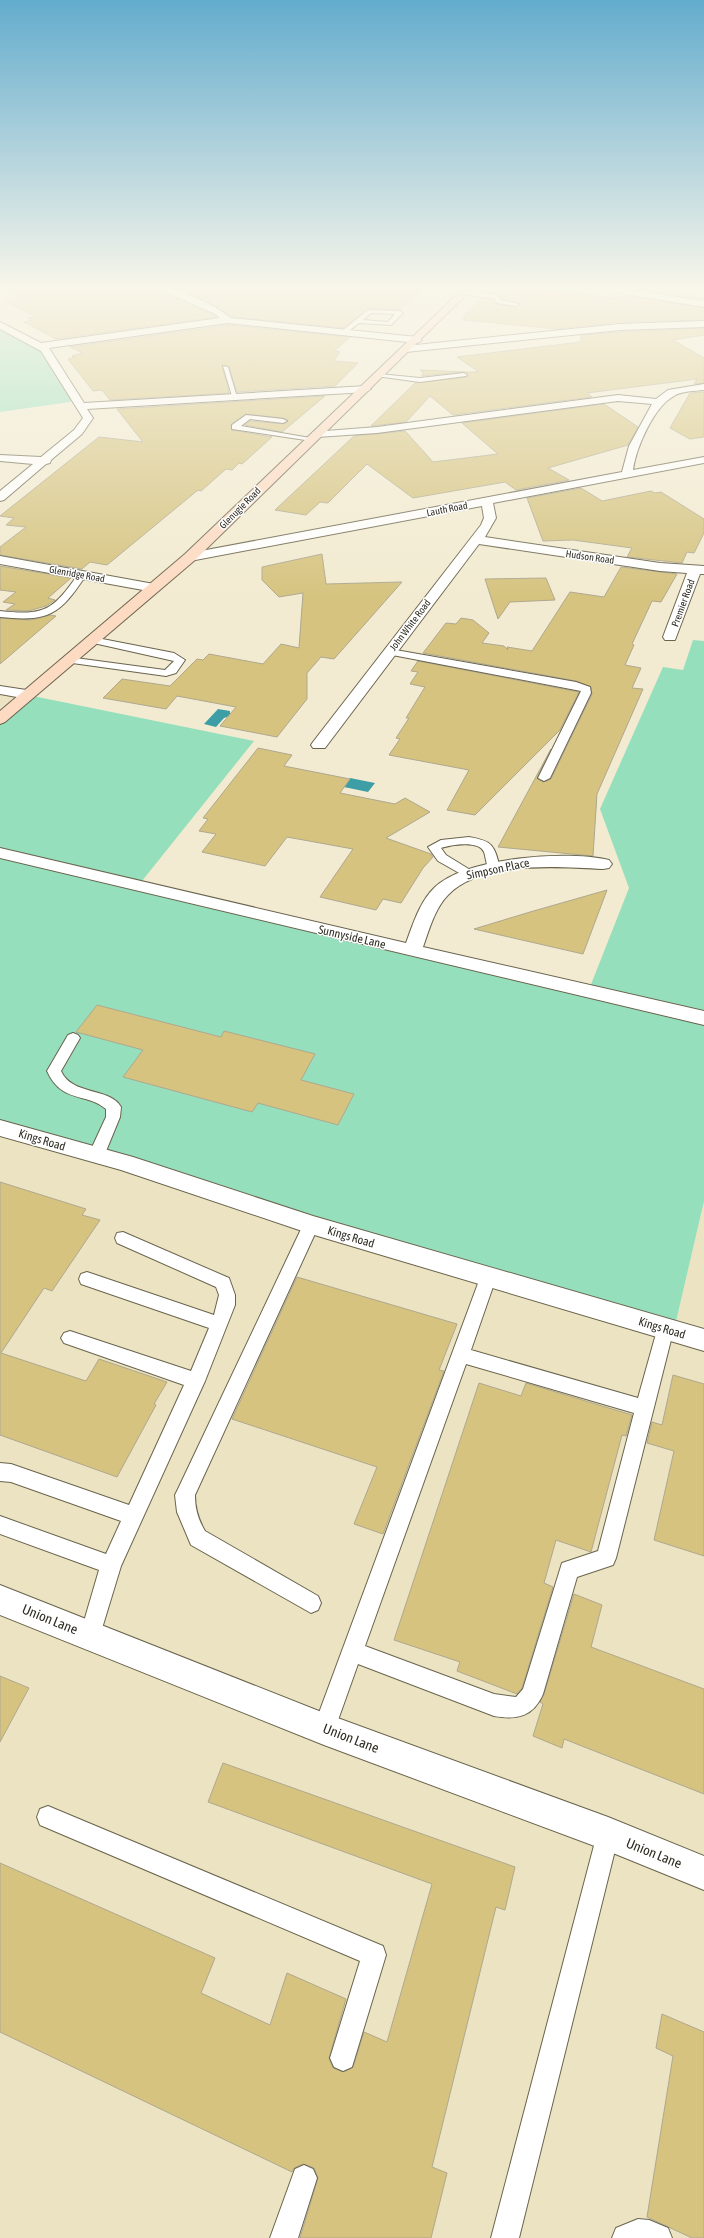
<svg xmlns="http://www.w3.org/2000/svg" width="704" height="2238" font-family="'Asap Condensed',sans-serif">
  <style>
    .built { fill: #ebe3c1 }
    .green { fill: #96dfbd }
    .water { fill: #3d9fa5 }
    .building { fill: #d5c37f; stroke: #afa88f }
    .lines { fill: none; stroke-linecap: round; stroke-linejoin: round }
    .lane-casing { stroke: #6a644d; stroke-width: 2 }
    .street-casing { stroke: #6a644d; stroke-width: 2 }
    .secondary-casing { stroke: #6a644d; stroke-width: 2 }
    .lane { fill: #fff; fill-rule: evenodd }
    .street { fill: #fff; fill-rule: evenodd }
    .secondary { fill: #fddac2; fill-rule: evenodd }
    .labels { text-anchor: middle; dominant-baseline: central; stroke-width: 3; stroke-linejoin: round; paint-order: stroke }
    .far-street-label { font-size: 10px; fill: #2f2d23; stroke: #fff }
    .street-label { font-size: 12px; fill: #2f2d23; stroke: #fff }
    .near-street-label { font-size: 14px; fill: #2f2d23; stroke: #fff }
  </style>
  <rect width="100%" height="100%" fill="#f2ebd1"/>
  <path class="built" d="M0 690 28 695 0 720Z
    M0 1126 674 1330 704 1201V2238H0Z"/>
  <path class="green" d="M0 326 41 346 77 401 0 412Z
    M693 640 704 641V1201L674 1330 0 1126V720L28 695 254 741 138 886 588 992 629 888 600 809 663 667 683 670Z"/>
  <path class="water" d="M218 709 230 711V716L224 718 216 727 204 724Z
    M350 778 375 783 368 792 344 787Z"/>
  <path class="building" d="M0 286H152L216 317 56 339 24 322 33 320 28 318 37 317 5 301 22 298Z
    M167 286H426L400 310 368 308 343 328 232 317 205 300Z
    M511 286H534L620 299 625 295 704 308V320L620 322 557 329 463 320 466 317H463L482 298 493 299 497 304 516 307 520 305 519 303 501 299 497 294 488 292 491 289 507 291Z
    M640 286H689L678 294 704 299 634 289Z
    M228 325 350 337 334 351 340 352 333 361 358 363 335 386 237 392 229 367 223 365 222 366 229 393 110 400 102 390 93 391 68 359 75 357 72 356 83 353 70 347Z
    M704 328V335L673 340 704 358V383L694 384 697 379 587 393 592 397 453 415 430 396 406 422 371 426 415 383 466 377 468 375 464 372H479L457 357 581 342V335L620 332Z
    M420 370 464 372 421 376 424 373Z
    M704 392V437L690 439 670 428 690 393Z
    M325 396 282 432 245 425 250 421 284 424 288 420 283 418 246 414 231 424 232 430 272 437 242 464 239 463 232 470 226 469 201 491 198 490 107 565 90 562 82 569 0 555V547L26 527 6 525 14 518 0 516 99 437 143 442 117 409Z
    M604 404 638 427 628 445 548 468 569 480 516 490 505 482 413 498 367 464 328 503 320 502 306 515 275 510 354 436 405 431 433 462 498 454 462 423Z
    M581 488 602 501 651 491 655 493 661 492 704 519V533L694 553 687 552 682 563 627 557 632 548 573 540 543 541 527 498Z
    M322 554 326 584 402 582 334 659 321 657 307 673V699L277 737 220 726 236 707 177 696 166 709 103 698 122 679 170 686 197 659 203 660 209 654 263 664 281 644 299 648 303 593 279 597 262 580V567Z
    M0 566 71 578 48 598 55 600 46 606 28 611 6 610 15 604 3 602 16 592 0 590Z
    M621 567 677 574 661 602 652 601 632 644 634 645 625 665 641 668 632 688 643 689 597 794 593 856 498 847 551 749 537 778 543 782 551 779 592 694 591 687 576 681 423 653 446 623 456 624 461 618 473 620 489 633 482 643 504 646 508 650 507 647 532 651 570 592 604 597Z
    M546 578 555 600 510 602 498 619 485 579Z
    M50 615 56 616 0 664V618L31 620Z
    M418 661 579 692 560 730 475 815 447 810 469 770 389 755 400 739 396 738 409 718H406L425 687 410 684 418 672 411 671Z
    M258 748 292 755 284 766 350 779 340 793 395 804 405 798 430 812 386 838 431 854 433 857 423 868 401 903 383 899 376 910 320 897 353 849 287 837 265 866 202 852 216 834 199 831 208 819 203 818Z
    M607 890 583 954 474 929 530 912Z
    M97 1005 221 1037 224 1031 315 1054 301 1080 354 1094 338 1125 258 1103 252 1112 123 1077 143 1050 76 1032Z
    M0 1182 86 1209 82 1215 100 1220 52 1291 44 1288 1 1353 86 1381 99 1359 167 1382 154 1404 156 1405 117 1477 0 1435Z
    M297 1277 457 1324 439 1370 444 1371 383 1534 354 1524 377 1467 232 1419Z
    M673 1375 704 1384V1556L654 1540 674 1451 647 1443 652 1422 662 1425Z
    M479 1383 521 1396 526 1383 632 1415 626 1436 622 1435 591 1552 556 1540 544 1583 553 1587 522 1688 517 1694 457 1671 460 1662 394 1640Z
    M574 1594 602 1605 591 1647 704 1689V1794L564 1739 562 1748 533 1736 543 1704 540 1702 544 1694Z
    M0 1676 29 1688 0 1742Z
    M223 1763 515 1867 505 1910 496 1907 432 2167 447 2173 431 2238H300L318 2178 314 2168 303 2164 294 2168 292 2172 0 2032V1863L215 1958 201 1993 270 2025 287 1973 346 1999 329 2058 333 2068 344 2072 353 2067 364 2032 387 2042 432 1884 208 1802Z
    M662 2014 704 2032V2238H692L647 2217 673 2056 656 2048Z"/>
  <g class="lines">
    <defs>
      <path id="lane" d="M464 291 497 295 500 300 519 304 516 306 497 303 494 298 462 294Z
        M368 310 400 311 403 313 391 325 359 323 346 333H342V331ZM371 313 395 314 388 322 363 320Z
        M223 366 228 367 237 397 232 396Z
        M464 373 467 375 466 376 420 382 376 376 379 374 420 378Z
        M246 415 283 419 287 421 283 423 250 419 241 426 316 439 312 441 232 429V425Z
        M82 572 86 575C60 615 49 622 0 617V611C46 616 53 610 79 573Z
        M92 637 174 653 185 660 176 673 166 676 65 662 63 660 68 657 165 670 174 661 89 642 87 640Z
        M390 649 576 682 590 687 591 693 550 778 544 781 538 778 581 691 387 654V650Z
        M469 837C493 841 494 845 500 868L498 871H490C486 865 486 858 484 852 479 840 451 845 441 848L446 855 472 871 474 874 472 877 468 878 438 861 428 847 441 840Z
        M73 1033 78 1035 80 1038 61 1071C72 1096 110 1087 121 1107L120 1117 104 1156 101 1160 96 1162 91 1160 88 1156 106 1117V1109C86 1092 62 1104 47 1071L68 1035Z
        M311 1219 317 1221 319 1225 195 1495C195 1509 198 1519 205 1531L318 1596 321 1603 318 1610 311 1613 191 1545 177 1512 175 1495 178 1489 303 1225 305 1221Z
        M123 1232 229 1278 235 1295V1305L205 1381 121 1566 100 1635 97 1642 90 1645 83 1642 80 1635 99 1570 0 1534V1516L106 1554 121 1521 11 1482 0 1481V1463L11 1464 129 1505 184 1385 64 1343 61 1338 64 1333 70 1331 191 1371 209 1328 81 1284 79 1279 81 1274 87 1272 214 1315 219 1295 216 1287 117 1243 115 1238 117 1233Z
        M488 1271 494 1273 496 1278 471 1350 638 1398 659 1323 665 1321 671 1323 674 1328 616 1558 613 1565 577 1577 543 1694C533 1717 517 1720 494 1716L358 1664 332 1737 324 1740 316 1737 313 1729 480 1278 482 1273ZM466 1364 634 1413 598 1551 562 1563 523 1689 516 1697 494 1694 365 1646Z
        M48 1806 383 1946 386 1955 352 2067 343 2071 334 2067 330 2058 360 1961 40 1825 37 1817 40 1809Z
        M608 1823 616 1826 619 1834 519 2238H491L597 1834 600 1826Z
        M304 2165 313 2169 317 2178 298 2238H270L295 2169Z
        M638 2219 649 2220 668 2228 672 2238H612L616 2228Z"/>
      <path id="street" d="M153 286C175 286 213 304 231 318L417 337 422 340 417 343 228 323 49 348 84 403 366 386 371 389 366 392 87 409 93 418 82 434 51 460 50 463 46 464 4 500 0 501V491L33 464 0 461V455L41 457 74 430 83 418 41 351 0 329V322L41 343 220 318 215 314Z
        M578 286H602L704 301V307Z
        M704 321V327L620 330 406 352 401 349 406 346 620 324Z
        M704 384V390C695 391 681 391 674 396 654 406 636 448 633 470L704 457V463L493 503 496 518 485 537 660 563 704 566V574H700L675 640H665L663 637 687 573 660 571 479 544 325 748H313L311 745 313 742 481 525 484 518 482 506 190 561 184 557 190 553 622 472 629 446 652 404 618 401 377 433 317 437 312 434 313 432 377 427 618 395 656 399 668 390Z
        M0 556 154 584 161 588 154 592 0 564Z
        M0 686 33 691 36 694 33 697 28 699 0 694Z
        M0 848 406 943C413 924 420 901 435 887 467 857 568 850 609 860L612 864 609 868 603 869C558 867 482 860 448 895 435 908 429 930 423 947L704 1011V1025L0 858Z
        M0 1120 133 1157 313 1216 704 1329V1351L311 1234 121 1170 0 1136Z
        M0 1585 324 1713 608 1817 704 1856V1890L608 1851 324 1745 0 1615Z"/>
      <path id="secondary" d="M466 286H475L195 560 5 722 0 724V711L185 554Z"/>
    </defs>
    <use href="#lane" class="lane-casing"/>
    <use href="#street" class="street-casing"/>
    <use href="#secondary" class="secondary-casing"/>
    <use href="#lane" class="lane"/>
    <use href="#street" class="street"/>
    <use href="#secondary" class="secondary"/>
  </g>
  <linearGradient id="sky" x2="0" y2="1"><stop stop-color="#63accd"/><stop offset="0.48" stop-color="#f9f6ea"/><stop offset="1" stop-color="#f9f6ea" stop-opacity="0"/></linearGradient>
  <rect width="704" height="600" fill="url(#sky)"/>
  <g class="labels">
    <g class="far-street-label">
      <text transform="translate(240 508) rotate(-45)">Glenugie Road</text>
      <text transform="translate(447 509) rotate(-11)">Lauth Road</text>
      <text transform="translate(590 557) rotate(8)">Hudson Road</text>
      <text transform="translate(77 574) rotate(10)">Glenridge Road</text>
      <text transform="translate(683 603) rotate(-70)">Premier Road</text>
      <text transform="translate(410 625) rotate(-53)">John White Road</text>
    </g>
    <g class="street-label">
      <text transform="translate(498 869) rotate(-12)">Simpson Place</text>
      <text transform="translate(352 937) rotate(13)">Sunnyside Lane</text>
      <text transform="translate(42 1140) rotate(17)">Kings Road</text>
      <text transform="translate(351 1237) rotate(17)">Kings Road</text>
      <text transform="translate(662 1328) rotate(17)">Kings Road</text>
    </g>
    <g class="near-street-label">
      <text transform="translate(50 1619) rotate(22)">Union Lane</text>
      <text transform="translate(351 1738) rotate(21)">Union Lane</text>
      <text transform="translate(654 1853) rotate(22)">Union Lane</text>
    </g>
  </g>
</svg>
